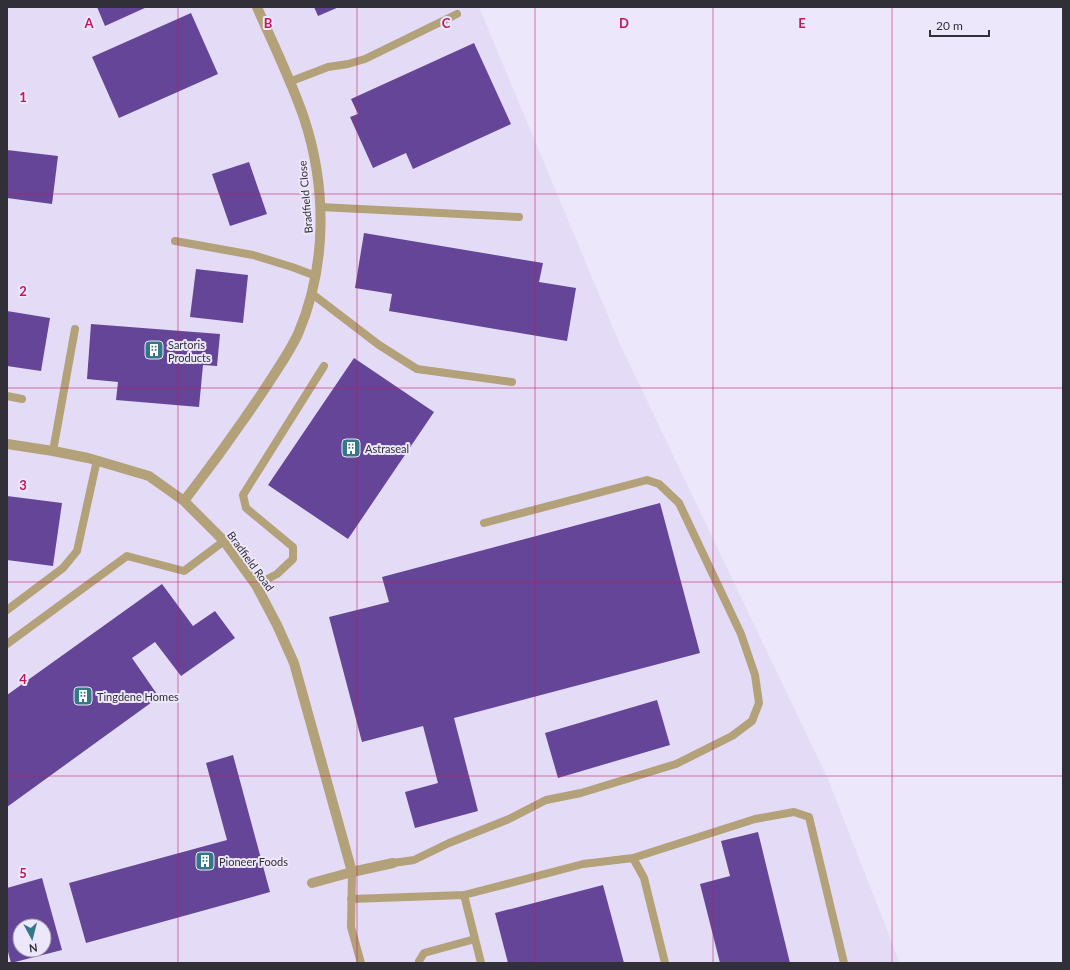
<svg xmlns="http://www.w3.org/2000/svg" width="1070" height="970" font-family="Lato,sans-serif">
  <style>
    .built { fill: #e4dcf7; fill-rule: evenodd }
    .building { fill: #654597; fill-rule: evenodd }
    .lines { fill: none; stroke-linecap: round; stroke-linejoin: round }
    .service { stroke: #b2a179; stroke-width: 8 }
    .minor { stroke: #b2a179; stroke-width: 10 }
    .grid { fill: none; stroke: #c2185b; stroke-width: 1; stroke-opacity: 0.55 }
    .labels { text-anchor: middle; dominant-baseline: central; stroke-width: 4; stroke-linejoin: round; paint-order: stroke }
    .street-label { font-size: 11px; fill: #312f37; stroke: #ede7fb }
    .poi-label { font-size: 11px; fill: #312f37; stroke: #ede7fb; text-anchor: start }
    .grid-label { font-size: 13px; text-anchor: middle; font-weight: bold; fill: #c2185b; stroke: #ede7fb; stroke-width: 4; stroke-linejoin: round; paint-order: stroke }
  </style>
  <rect width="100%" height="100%" fill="#ede7fb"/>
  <path class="built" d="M7 7H479L619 342 828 779 900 963H7ZM20 926H44V950H20Z"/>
  <path class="building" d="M97 7H147L105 26Z
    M314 7H339L318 16Z
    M191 13 218 74 119 118 92 57Z
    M474 43 511 124 413 169 406 153 373 168 350 117 358 114 351 99Z
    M7 150 58 156 52 204 7 198Z
    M249 162 267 214 230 226 212 174Z
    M364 233 543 263 539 282 576 288 567 341 389 311 392 294 355 288Z
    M196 269 248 275 243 323 190 317Z
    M7 311 50 318 41 371 7 366Z
    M91 324 220 334 217 366 203 365 199 407 116 400 118 382 87 379Z
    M354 358 434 412 348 539 268 485Z
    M7 496 62 503 53 566 7 560Z
    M660 503 700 653 454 718 478 811 415 828 405 792 438 783 423 726 362 742 329 617 389 602 382 577Z
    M162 584 193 626 215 611 235 638 181 676 155 642 132 658 159 697 7 807V695Z
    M657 700 670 745 558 778 545 733Z
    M233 755 270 892 86 943 69 883 227 840 206 763Z
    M758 832 790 963H720L700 884 730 876 721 841Z
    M42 878 62 950 11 963 7 948V888ZM20 926H44V950H20Z
    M603 885 624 963H508L495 913Z"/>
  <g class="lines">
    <path class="service" d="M289 82 328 67 348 64 365 59 457 14
      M320 207 519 217
      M175 241 253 255 292 267 316 276
      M311 293 379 345 417 369 512 382
      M7 396 22 399
      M53 451 75 329
      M256 585 277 574 293 559V547L246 508 243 495 324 366
      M7 610 63 568 77 551 97 460
      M7 644 127 556 184 571 224 541
      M633 858 644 878 665 963
      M393 863 414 860 449 843 509 819 546 800 581 793 676 764 732 736 752 721 759 703 755 675 741 634 679 503 659 484 647 480 484 523
      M352 872 351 927 361 963
      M464 895 481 963
      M351 899 464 895 583 864 633 858 755 819 794 812 809 817 844 963
      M419 963V961L424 953 475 939"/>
    <path class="minor" d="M7 444 53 451 88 458 149 476 184 501 224 541 256 585 277 625 294 663 352 872
      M184 501C211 466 237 430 262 393 274 374 288 355 298 334 327 266 327 188 304 118 291 80 273 44 257 7
      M312 883 352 872 393 863"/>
  </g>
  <path class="grid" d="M178 7V963M357 7V963M535 7V963M713 7V963M892 7V963M7 194H1063M7 388H1063M7 582H1063M7 776H1063"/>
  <defs>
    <symbol id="building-square" viewBox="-11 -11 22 22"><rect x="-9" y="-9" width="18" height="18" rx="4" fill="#347887" stroke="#ede7fb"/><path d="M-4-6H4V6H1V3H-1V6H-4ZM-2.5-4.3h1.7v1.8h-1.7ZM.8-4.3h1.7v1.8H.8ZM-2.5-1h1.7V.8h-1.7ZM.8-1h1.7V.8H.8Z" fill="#fff"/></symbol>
  </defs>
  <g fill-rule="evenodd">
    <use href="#building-square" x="143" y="339" width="22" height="22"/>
    <use href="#building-square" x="340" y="437" width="22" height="22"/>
    <use href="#building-square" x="72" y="685" width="22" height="22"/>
    <use href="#building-square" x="194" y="850" width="22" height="22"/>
  </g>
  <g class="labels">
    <g class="street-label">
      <text transform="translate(305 197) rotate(-95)">Bradfield Close</text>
      <text transform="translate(251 561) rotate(54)">Bradfield Road</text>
    </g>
    <g class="poi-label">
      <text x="168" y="344">Sartoris<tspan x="168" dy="13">Products</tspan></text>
      <text x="365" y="448">Astraseal</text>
      <text x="97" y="696">Tingdene Homes</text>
      <text x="219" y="861">Pioneer Foods</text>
    </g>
  </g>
  <g class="grid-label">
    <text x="89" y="28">A</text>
    <text x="268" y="28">B</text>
    <text x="446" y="28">C</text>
    <text x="624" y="28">D</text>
    <text x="802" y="28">E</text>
    <text x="23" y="102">1</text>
    <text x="23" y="296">2</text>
    <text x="23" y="490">3</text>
    <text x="23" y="684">4</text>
    <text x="23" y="878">5</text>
  </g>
  <rect width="1070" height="970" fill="none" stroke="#312f37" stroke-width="16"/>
  <g transform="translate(32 938) rotate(173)"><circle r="19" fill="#ede7fb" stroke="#a29dad"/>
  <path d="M0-3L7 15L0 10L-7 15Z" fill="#347887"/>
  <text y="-6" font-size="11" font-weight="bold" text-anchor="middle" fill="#312f37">N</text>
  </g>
  <path d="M930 30v6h59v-6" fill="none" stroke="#312f37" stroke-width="2"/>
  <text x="936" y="30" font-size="12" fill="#312f37" stroke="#ede7fb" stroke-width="3" paint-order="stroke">20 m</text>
</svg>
